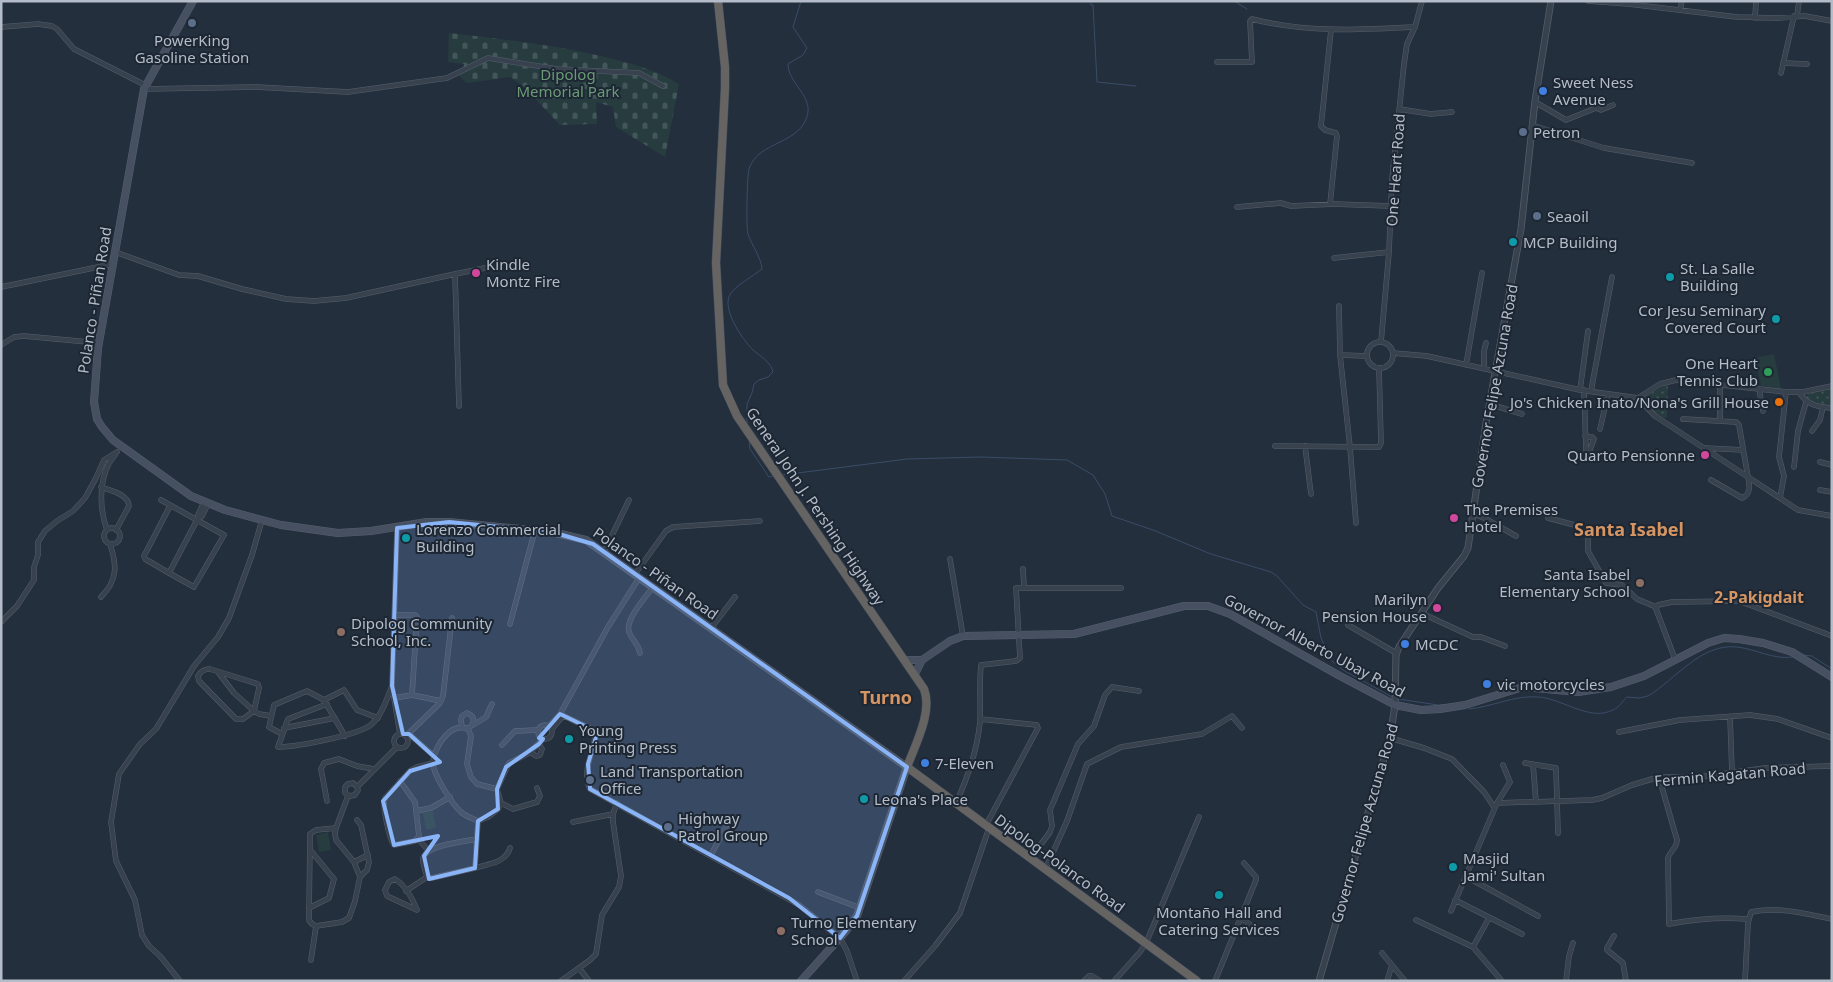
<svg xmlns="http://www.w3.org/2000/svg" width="1833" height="982" font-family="'Noto Sans',sans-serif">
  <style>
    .grass { fill: url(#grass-dots) }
    .cemetery { fill: url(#cemetery-stones) }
    .green { fill: #263c3f }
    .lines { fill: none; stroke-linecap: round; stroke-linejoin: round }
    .stream { stroke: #394c67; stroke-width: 1 }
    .minor-casing { stroke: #565f6c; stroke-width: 5.5 }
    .tertiary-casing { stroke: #565f6c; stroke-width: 7 }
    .secondary-casing { stroke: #565f6c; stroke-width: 8 }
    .trunk-casing { stroke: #434c59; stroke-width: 9 }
    .minor { stroke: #38414e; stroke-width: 4.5 }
    .tertiary { stroke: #38414e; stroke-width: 5.5 }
    .secondary { stroke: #465061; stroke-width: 7 }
    .trunk { stroke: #656462; stroke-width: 8 }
    .marked { fill: #8ab4f8; fill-opacity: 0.2; stroke: #8ab4f8; stroke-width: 4; stroke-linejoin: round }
    .service-dot { fill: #5c6f8a; stroke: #1d2633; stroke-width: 2 }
    .shop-dot { fill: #3f7fe0; stroke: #1d2633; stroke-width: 2 }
    .culture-dot { fill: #0f9aa8; stroke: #1d2633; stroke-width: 2 }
    .hotel-dot { fill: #d1479c; stroke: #1d2633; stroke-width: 2 }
    .leisure-dot { fill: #2e9e5b; stroke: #1d2633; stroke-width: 2 }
    .food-dot { fill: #e8710a; stroke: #1d2633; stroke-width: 2 }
    .education-dot { fill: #8d6e63; stroke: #1d2633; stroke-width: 2 }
    .labels { text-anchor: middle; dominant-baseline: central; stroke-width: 4; stroke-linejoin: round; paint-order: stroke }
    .poi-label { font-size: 15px; fill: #b4bcc9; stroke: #1d2633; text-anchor: start }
    .park-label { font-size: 15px; fill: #6b9a76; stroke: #1d2633 }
    .street-label { font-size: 15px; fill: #b4bcc9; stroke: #1d2633 }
    .neighbourhood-label { font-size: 16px; font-weight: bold; fill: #d59563; stroke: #1d2633 }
    .quarter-label { font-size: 18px; font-weight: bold; fill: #d59563; stroke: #1d2633 }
  </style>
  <defs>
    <pattern id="grass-dots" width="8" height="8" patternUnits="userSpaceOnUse" patternTransform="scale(1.25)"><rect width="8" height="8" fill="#263c3f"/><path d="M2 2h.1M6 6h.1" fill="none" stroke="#435659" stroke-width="1.8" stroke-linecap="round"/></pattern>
    <pattern id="cemetery-stones" width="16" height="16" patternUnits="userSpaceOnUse" patternTransform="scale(1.25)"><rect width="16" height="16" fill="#263c3f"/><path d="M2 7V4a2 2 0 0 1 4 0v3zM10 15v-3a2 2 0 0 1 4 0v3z" fill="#435659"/></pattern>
  </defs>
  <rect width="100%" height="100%" fill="#242f3e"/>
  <path class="grass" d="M1668 384 1667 417 1664 418 1654 413 1642 398Z
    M1832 388V407L1814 404 1806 398 1808 394Z"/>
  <path class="cemetery" d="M449 33C499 39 548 44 596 55 626 62 653 68 679 84L665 157 616 127 613 107 596 102 597 124 560 125 523 86 510 77 467 83 459 76 463 70 464 64 448 62Z"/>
  <path class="green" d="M1774 354 1781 389 1761 386 1755 358Z
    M433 811 436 828 426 830 423 813Z
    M328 832 331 850 319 852 316 835Z"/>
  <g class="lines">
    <path class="stream" d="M1091 1V5H1093L1097 82 1136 86
      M1234 1 1247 9
      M747 424V404L752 393 754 384 759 380 768 377 773 372C771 362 760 356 753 350 742 339 720 307 731 293 737 285 753 276 762 269 761 257 752 246 748 234 746 227 747 176 749 169 758 140 803 145 808 112 810 94 788 82 788 64L803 55 807 48 793 27 801 1
      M749 440 750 449 769 477 773 476
      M782 475 907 459 981 457 1067 460 1093 475 1105 494 1112 516 1153 530 1211 554 1271 572 1277 576 1303 605 1316 612 1321 638 1332 661 1343 670 1394 698
      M1803 655 1812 656 1832 669
      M1398 699 1438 705 1451 704
      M1469 709C1492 707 1514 695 1538 697 1562 698 1589 722 1613 710 1620 707 1622 701 1627 697L1639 698 1648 696C1676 679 1701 643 1737 647 1756 649 1773 660 1793 657"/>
    <defs>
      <path id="minor" d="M1588 1 1629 4 1737 17 1777 18 1805 16 1832 21
        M1680 10 1682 1
        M1797 16 1799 1
        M1755 18 1756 1
        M1 27 38 24 52 26 57 29 74 49 145 85
        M1217 62H1252L1250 21 1252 19C1306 33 1360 30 1415 27
        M1783 63 1807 64
        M1781 73 1794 16
        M144 89 256 87 348 92 447 78 488 58 557 69 639 73 663 86
        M1535 102 1566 120 1596 108 1601 110 1613 105
        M1596 108 1599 103 1603 102
        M1399 109 1431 114 1452 112
        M1532 125 1604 148 1692 163
        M1330 204 1337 136 1336 133 1325 130 1321 126 1331 30
        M1237 207 1281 203 1291 206 1334 204 1390 206
        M115 252 179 275 198 276 242 289 286 299 314 301 346 298 455 274 459 406
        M1334 258 1389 252
        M455 274 490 267
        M1 287 113 264
        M1339 306 1340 355 1350 447 1356 523
        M1367 355a13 13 0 1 1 26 0a13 13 0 1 1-26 0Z
        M1381 342 1389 252 1392 179 1404 64 1407 44 1415 27 1422 1
        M1 345 14 337 24 336 99 343
        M1393 353 1427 356 1580 390 1638 398 1660 384 1676 380 1786 392H1803L1832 386
        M1340 355 1367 356
        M1466 365 1482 273
        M1484 369V351L1486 343
        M1720 383V421
        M1759 389 1763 411
        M1580 390 1588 331
        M1584 390 1586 450 1588 455
        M1591 391 1612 277
        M1799 392C1807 405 1817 407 1832 408
        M1638 398 1655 416 1748 477C1750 486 1751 494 1742 498L1711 480
        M1489 404 1522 414
        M1683 419 1736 422 1739 425 1748 477 1798 510 1832 516
        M1600 429 1608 394
        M1812 431 1820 420 1823 407
        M1585 436 1592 437 1594 439 1588 455
        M1275 446 1379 447 1381 443 1379 368
        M1305 446 1311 494
        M1705 448 1743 450
        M1820 462 1832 465
        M1794 467 1798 431 1806 402
        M101 487C111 491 128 494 129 506L116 530
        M1820 490 1832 492
        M1780 498 1784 476 1779 457 1786 392
        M161 500 224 535 194 587 169 573
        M170 506 144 556 145 559 169 573 197 520 202 516 208 504
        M1473 514 1484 518 1516 536
        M199 518 198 515 204 502
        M1548 518 1586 528 1588 533V551L1606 583 1622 585 1637 599 1656 607
        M397 528 392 686 400 734
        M104 536a8 8 0 1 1 16 0a8 8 0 1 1-16 0Z
        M107 530C99 508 98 474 115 455
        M604 552 629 500
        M950 559 963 636
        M1023 569 1024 587
        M635 574 666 531 673 527 760 521
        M101 597C118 580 117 565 110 544
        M1421 613 1473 637H1481L1505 646
        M395 615H415L417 617 412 695
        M1 622 17 606 34 580V567L38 555V542L45 531 57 521 73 511 85 498 96 478 104 460 117 452
        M510 624 535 530
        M1348 625 1396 653
        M711 628 735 597
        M640 653C638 642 632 641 629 632 625 620 645 598 653 587
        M1675 659 1656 609 1658 605 1672 602 1739 601 1832 636
        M218 672 234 693 254 711 243 719H236L199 681 198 676C201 671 204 669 210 669L258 684 259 688 254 711 259 714 271 716
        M394 698 412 695 441 701
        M324 700 344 690 357 710 378 718
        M327 704 288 719 278 747C296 747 360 735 372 724 382 715 387 698 392 686
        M560 714 589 728 595 736C594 753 581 771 590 789L799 905 840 938 847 951 857 981
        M1730 717 1732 772
        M980 719 1037 725 1038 728 986 825
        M538 732a7 7 0 1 1 14 0a7 7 0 1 1-14 0Z
        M473 725 486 717 492 704
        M549 726 560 714 608 627 639 578
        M462 727 461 720 462 716 467 713C477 717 474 725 467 729
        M284 728 335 718
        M552 729 563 716
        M1619 732 1680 720 1750 715 1778 719 1832 738
        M282 734 269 727 274 705 307 691 324 700 345 736
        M409 734 434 756
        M394 741a7 7 0 1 1 14 0a7 7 0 1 1-14 0Z
        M406 736 440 703 443 696 452 618
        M1390 738 1424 748 1452 759 1484 792 1494 807
        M502 745 515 731 538 730
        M530 752 536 756 540 755 542 749 539 744
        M1525 763 1556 768 1558 833
        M1533 764 1536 802
        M1659 777 1677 840C1677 849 1670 850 1668 858L1669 924C1695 919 1721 917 1748 919
        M400 781 415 802 419 836 415 841 394 845C389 838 382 806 385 798L410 771 417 767 433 763
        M357 787 353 783 348 784 345 787V793L350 796 355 795 358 790 357 787 397 747
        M348 796 336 828 335 834 336 840 354 862 360 877
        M327 801 321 769 324 763 339 759 357 766 374 769
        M501 803 513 809 537 802 540 796 537 788
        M956 803C968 777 977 752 980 722 981 703 979 684 981 665L1016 661 1020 658 1016 588H1121
        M1497 803 1510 782 1503 765
        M416 811 431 808 450 797
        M478 821C472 818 465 816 461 812 452 804 432 773 433 762 434 747 451 721 468 729L471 736 467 764 471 777 477 784 497 789
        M573 822 613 814
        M336 828 316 830 310 834 309 920 312 924 316 926 342 922 349 918 355 901 360 877 367 870 369 862 361 825 357 820
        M418 839 429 851
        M477 839C466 841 426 845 423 858 422 864 426 872 427 877L432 878 475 868 478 821 488 817 498 809 501 803 497 789 509 763 529 753 543 739
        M711 855 728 823
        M1030 859 1050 832 1052 826 1050 810 1078 744 1094 726 1105 695 1112 687 1139 691
        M354 862 368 855
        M475 868C488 864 506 863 510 848
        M1045 870 1067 821 1087 764 1121 747 1202 734 1232 716 1242 728
        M1465 876 1538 916
        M395 879C405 885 413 900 417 910L387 896 385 890 389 882Z
        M406 891 427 877
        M818 892 860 908
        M1455 900 1522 934
        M309 908 329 898 334 879 311 851
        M1451 911 1497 803 1592 800 1602 798 1632 785 1659 777H1699L1765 768 1832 766
        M1240 918 1251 925
        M1416 920 1473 947 1502 981
        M1614 936 1607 948V950L1623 963 1626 981
        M1473 947 1489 918
        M1382 953 1405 981
        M311 960 316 926
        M579 968 589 981
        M180 981 160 956 149 946 142 935 135 900 116 861 111 822 119 774 140 744 156 729 194 666 218 637 229 618 252 555 262 520
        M561 981 590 960 596 954 602 915 619 887 621 876 613 822V814L617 803
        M904 981 935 946 960 913 989 828
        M1084 981 1089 976H1092L1100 981
        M1114 981 1140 952 1146 943 1199 817
        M1215 981 1256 880V877L1244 863
        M1387 981 1392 965
        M1566 981 1569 956 1573 943
        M1745 981 1748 923 1751 912C1777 906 1806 914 1832 919"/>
      <path id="tertiary" d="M1319 981 1390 738 1395 705 1396 655 1399 647 1438 588 1464 556 1468 548 1486 423 1521 229 1535 101 1551 1"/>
      <path id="secondary" d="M193 1 144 89 98 348 94 402 97 419 102 427 113 440 191 496 225 510 281 525 338 533 371 531 427 522H449L552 532 586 540 907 767 857 916 846 931 801 981
        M905 660H922
        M915 674 922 660 950 641 963 636 1074 634 1184 606H1208L1230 614 1340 676 1395 705 1421 710 1440 709 1465 705 1523 687 1578 692 1611 687 1644 676 1708 643 1724 638 1739 639 1763 643 1792 652 1832 677"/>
      <path id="trunk" d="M718 1 725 67V88L716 263 723 385 737 416 924 689C933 712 915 745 907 767L1197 981"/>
    </defs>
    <use href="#minor" class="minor-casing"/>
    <use href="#tertiary" class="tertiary-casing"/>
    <use href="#secondary" class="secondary-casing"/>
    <use href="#trunk" class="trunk-casing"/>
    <use href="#minor" class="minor"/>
    <use href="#tertiary" class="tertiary"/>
    <use href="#secondary" class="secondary"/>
    <use href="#trunk" class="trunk"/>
  </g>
  <path class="marked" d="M449 522 552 532 593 544 907 767 857 916 840 938 789 898 590 789 588 764 596 737 589 728 560 714 539 738 543 739 539 744 506 767 497 789 498 809 478 821 475 868 429 879 424 856 438 836 394 845 383 801 410 771 440 762 409 734H403L392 686 397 528Z"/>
  <g class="service-dot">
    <circle cx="192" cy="23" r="5"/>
    <circle cx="1523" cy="132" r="5"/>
    <circle cx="1537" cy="216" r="5"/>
    <circle cx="590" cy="780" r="5"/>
    <circle cx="668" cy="827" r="5"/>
  </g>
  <g class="shop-dot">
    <circle cx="1543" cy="91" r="5"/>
    <circle cx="1405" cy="644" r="5"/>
    <circle cx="1487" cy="684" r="5"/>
    <circle cx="925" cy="763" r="5"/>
  </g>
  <g class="culture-dot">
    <circle cx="1513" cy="242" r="5"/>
    <circle cx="1670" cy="277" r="5"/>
    <circle cx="1776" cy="319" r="5"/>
    <circle cx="406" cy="538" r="5"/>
    <circle cx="569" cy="739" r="5"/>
    <circle cx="864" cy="799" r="5"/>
    <circle cx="1453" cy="867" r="5"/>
    <circle cx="1219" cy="895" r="5"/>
  </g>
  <g class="hotel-dot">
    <circle cx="476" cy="273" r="5"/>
    <circle cx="1705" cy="455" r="5"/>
    <circle cx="1454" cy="518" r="5"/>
    <circle cx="1437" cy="608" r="5"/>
  </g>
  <circle class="leisure-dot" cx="1768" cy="372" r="5"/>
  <circle class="food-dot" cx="1779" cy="402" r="5"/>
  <g class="education-dot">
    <circle cx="1640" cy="583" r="5"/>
    <circle cx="341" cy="632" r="5"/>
    <circle cx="781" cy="931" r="5"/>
  </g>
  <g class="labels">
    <g class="poi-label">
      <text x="192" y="40" text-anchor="middle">PowerKing<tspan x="192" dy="17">Gasoline Station</tspan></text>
      <text x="1553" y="82">Sweet Ness<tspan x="1553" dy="17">Avenue</tspan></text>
      <text x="1533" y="132">Petron</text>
      <text x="1547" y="216">Seaoil</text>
      <text x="1523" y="242">MCP Building</text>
      <text x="486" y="264">Kindle<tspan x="486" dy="17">Montz Fire</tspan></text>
      <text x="1680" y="268">St. La Salle<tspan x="1680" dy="17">Building</tspan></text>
      <text x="1766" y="310" text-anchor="end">Cor Jesu Seminary<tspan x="1766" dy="17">Covered Court</tspan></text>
      <text x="1758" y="363" text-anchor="end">One Heart<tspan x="1758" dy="17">Tennis Club</tspan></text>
      <text x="1769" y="402" text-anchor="end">Jo's Chicken Inato/Nona's Grill House</text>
      <text x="1695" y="455" text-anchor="end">Quarto Pensionne</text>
      <text x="1464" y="509">The Premises<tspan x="1464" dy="17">Hotel</tspan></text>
      <text x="416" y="529">Lorenzo Commercial<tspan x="416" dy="17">Building</tspan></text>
      <text x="1630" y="574" text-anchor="end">Santa Isabel<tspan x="1630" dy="17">Elementary School</tspan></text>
      <text x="1427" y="599" text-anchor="end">Marilyn<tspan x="1427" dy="17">Pension House</tspan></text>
      <text x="351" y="623">Dipolog Community<tspan x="351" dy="17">School, Inc.</tspan></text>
      <text x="1415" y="644">MCDC</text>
      <text x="1497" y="684">vic motorcycles</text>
      <text x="579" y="730">Young<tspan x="579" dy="17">Printing Press</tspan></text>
      <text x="935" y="763">7-Eleven</text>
      <text x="600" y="771">Land Transportation<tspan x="600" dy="17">Office</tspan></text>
      <text x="874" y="799">Leona's Place</text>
      <text x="678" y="818">Highway<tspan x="678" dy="17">Patrol Group</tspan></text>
      <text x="1463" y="858">Masjid<tspan x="1463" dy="17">Jami' Sultan</tspan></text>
      <text x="1219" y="912" text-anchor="middle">Montaño Hall and<tspan x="1219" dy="17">Catering Services</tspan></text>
      <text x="791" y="922">Turno Elementary<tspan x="791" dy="17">School</tspan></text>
    </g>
    <g class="park-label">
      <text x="568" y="74">Dipolog<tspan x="568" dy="17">Memorial Park</tspan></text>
    </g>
    <g class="street-label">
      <text transform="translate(1395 170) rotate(-86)">One Heart Road</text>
      <text transform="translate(94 300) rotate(-81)">Polanco - Piñan Road</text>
      <text transform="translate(1494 386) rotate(-80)">Governor Felipe Azcuna Road</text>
      <text transform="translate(816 506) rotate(56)">General John J. Pershing Highway</text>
      <text transform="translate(656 573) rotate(35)">Polanco - Piñan Road</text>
      <text transform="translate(1315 645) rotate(28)">Governor Alberto Ubay Road</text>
      <text transform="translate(1730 774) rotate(-5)">Fermin Kagatan Road</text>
      <text transform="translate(1364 823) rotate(-74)">Governor Felipe Azcuna Road</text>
      <text transform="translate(1060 863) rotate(36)">Dipolog-Polanco Road</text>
    </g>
    <g class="neighbourhood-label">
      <text x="1759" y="597">2-Pakigdait</text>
    </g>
    <g class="quarter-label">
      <text x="1629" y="529">Santa Isabel</text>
      <text x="886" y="697">Turno</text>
    </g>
  </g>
  <rect width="1833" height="982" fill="none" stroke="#b4bcc9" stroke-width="5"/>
</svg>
